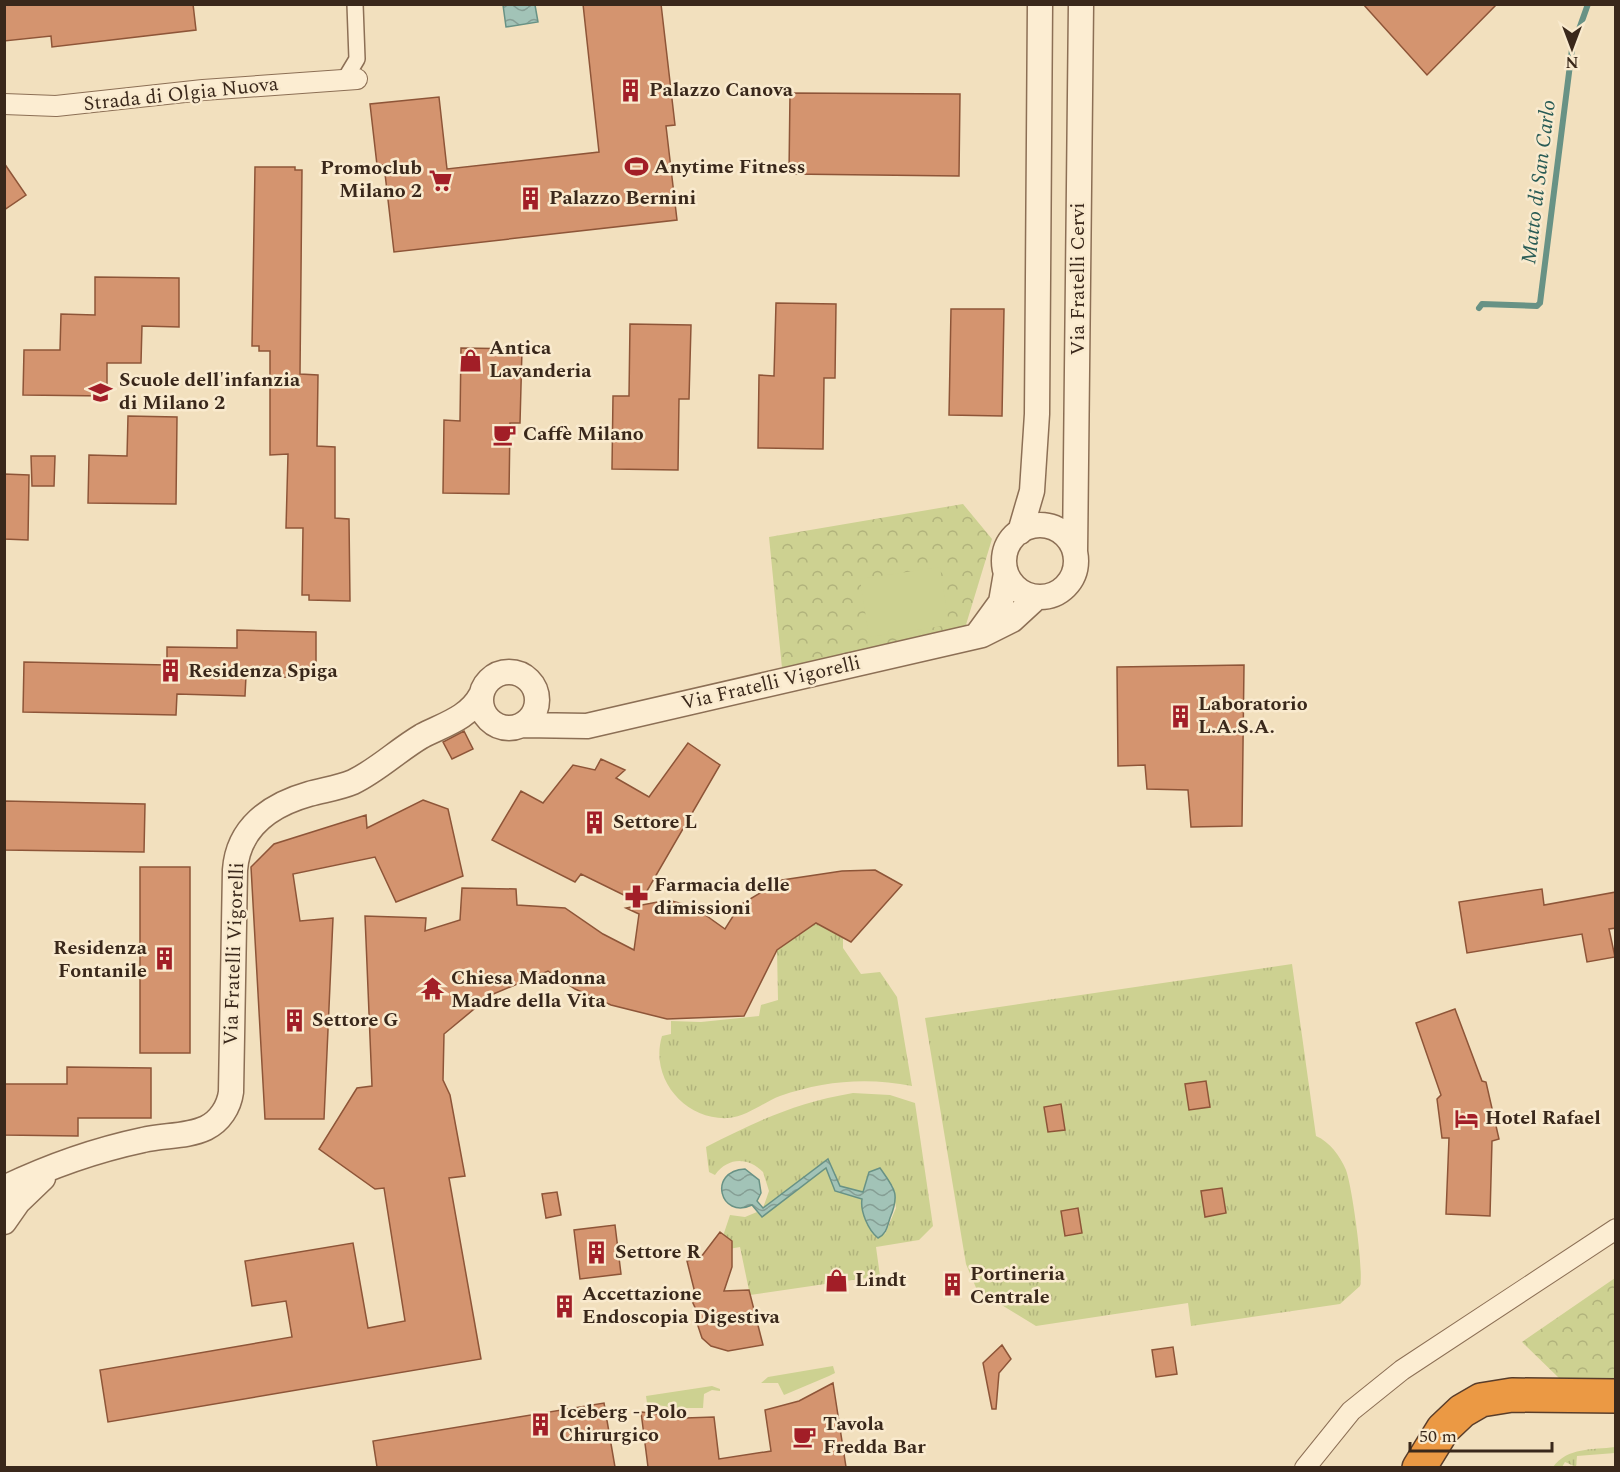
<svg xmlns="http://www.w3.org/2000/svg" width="1620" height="1472" font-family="Spectral,serif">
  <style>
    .grass { fill: url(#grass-tufts) }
    .forest { fill: url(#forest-crowns) }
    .garden { fill: #cdd191 }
    .water { fill: url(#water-waves); stroke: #689285; stroke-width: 1.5 }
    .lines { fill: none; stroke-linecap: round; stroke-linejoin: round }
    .stream { stroke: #689285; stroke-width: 6 }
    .building { fill: #d4946f; stroke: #8e5538; stroke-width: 1.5 }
    .pedestrian-casing { stroke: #8c6f55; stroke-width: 18 }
    .minor-casing { stroke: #8c6f55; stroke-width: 22 }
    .tertiary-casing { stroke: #8c6f55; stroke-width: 27 }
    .motorway-casing { stroke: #593d2a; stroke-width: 36 }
    .pedestrian { stroke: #fcedd2; stroke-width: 15 }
    .minor { stroke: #fcedd2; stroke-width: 20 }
    .tertiary { stroke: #fcedd2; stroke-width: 24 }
    .motorway { stroke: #eb9944; stroke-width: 33 }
    .labels { text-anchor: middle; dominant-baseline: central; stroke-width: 5; stroke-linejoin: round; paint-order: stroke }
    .poi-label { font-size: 20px; font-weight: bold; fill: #3a281b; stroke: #f9eace; text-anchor: start }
    .street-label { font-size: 20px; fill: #3a281b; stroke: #f9eace }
    .water-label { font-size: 21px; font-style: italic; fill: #285b55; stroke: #f9eace }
  </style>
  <defs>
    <pattern id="grass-tufts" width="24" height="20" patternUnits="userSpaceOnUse" patternTransform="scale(1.5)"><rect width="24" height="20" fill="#cdd191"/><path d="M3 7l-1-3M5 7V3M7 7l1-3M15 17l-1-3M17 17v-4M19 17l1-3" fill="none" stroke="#b1b37c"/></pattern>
    <pattern id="forest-crowns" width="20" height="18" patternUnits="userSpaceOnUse" patternTransform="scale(1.5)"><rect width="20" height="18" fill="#cdd191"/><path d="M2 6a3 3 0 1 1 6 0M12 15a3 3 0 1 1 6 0" fill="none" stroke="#b1b37c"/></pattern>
    <pattern id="water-waves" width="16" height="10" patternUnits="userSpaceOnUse" patternTransform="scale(1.5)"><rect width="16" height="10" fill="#a2c3b7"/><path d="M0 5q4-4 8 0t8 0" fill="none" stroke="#859e94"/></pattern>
  </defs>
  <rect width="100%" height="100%" fill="#f2e0be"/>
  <path class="grass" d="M816 923 843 938V948L861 974 880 972 897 997 912 1086C867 1077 823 1081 780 1096 764 1102 746 1117 729 1118 686 1121 649 1079 662 1036L671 1034V1021L701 1022 759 1016 761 1005 778 1000 777 950Z
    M1292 964 1316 1136C1330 1142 1340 1156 1346 1170 1352 1186 1364 1272 1360 1286L1340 1304 1191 1326 1188 1303 1036 1326 977 1290 966 1264 925 1018Z
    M853 1093 890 1095 915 1103 933 1226 919 1240 876 1247 880 1276 750 1295 740 1247 729 1249 721 1242 730 1215 745 1217 757 1212 762 1217 826 1168 835 1191 862 1199 885 1234 896 1208 893 1186 869 1172 863 1192 840 1186 828 1159 763 1208 769 1191 763 1172C748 1157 728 1157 715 1175L709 1172 706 1147C757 1121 795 1103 853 1093Z
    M1615 1447V1453L1577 1456 1576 1467 1565 1462 1562 1467H1553C1568 1447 1592 1450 1615 1447Z"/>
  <path class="forest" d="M963 504 992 539 965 628 782 668 769 537Z
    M1615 1278V1383L1559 1378 1522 1342Z"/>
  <path class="garden" d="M940 567 949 625 869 637 860 579Z
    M833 1366 835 1373 829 1376 784 1395 778 1383H761L768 1377Z
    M712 1386 720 1389V1391L712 1390 704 1394 703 1408H674L647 1403 646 1396Z"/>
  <path class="water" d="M503 5H535L538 22 506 27Z
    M828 1159 840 1186 863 1192 869 1172 880 1168C895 1189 900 1194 890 1218 887 1227 887 1233 878 1238 868 1230 860 1211 862 1199L835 1191 826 1168 762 1217 752 1205C720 1220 707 1171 745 1169L759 1180 761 1193 757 1201 763 1208Z"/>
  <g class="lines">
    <path class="stream" d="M1479 308 1482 304 1537 306 1540 303 1572 49 1588 4"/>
  </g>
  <path class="building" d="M4 4H193L196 30 52 47 51 36 4 41Z
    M583 4H661L675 125 666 126 677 220 394 252 384 165H377L370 104 439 97 447 169 599 152Z
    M1363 4H1497L1427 75Z
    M790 93 960 94 959 176 789 174Z
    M4 163 26 195 4 210Z
    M255 167H295V170H302L300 374 318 375 317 446 335 447V518L349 519 350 601 309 600V595H302L303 528H286L288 454 270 455V351H259V346H252Z
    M95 277 179 278V327L142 326 141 363H107V396L23 395 24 350H60L61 314 95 315Z
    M776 303 836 304 835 378H824L823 449 758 448 759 375 774 376Z
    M951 309H1004L1002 416 949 415Z
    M630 324 691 325 689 399H679L678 470 612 469 613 396H629Z
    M461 348 522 349 520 423H510L509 494 443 493 444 420 460 421Z
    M128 416 177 417 176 504 88 503 89 455 127 456Z
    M31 456H55L54 486H32Z
    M4 474 29 475 28 540 4 539Z
    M237 630 316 632V678L246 676 245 696 177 694 176 715 23 712 24 662 167 665V647L237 648Z
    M1244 665 1242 826 1191 827 1188 790 1147 789 1145 765 1118 766 1117 667Z
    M464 731 473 749 452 759 443 742Z
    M688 743 720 765 640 903 581 874 575 882 492 840 521 791 543 803 573 765 595 770 601 759 625 770 616 778 649 797Z
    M423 800 448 809 463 876 396 902 375 857 293 874 300 921 333 918 324 1119H265L251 867 274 844 366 815 367 828Z
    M4 801 145 804 144 852 4 850Z
    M140 867H190V1053H140Z
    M875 870 902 885 851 942 816 923 777 950 744 1016 667 1019 611 1005 575 989 548 971 491 995 444 1034 443 1080 450 1095 465 1176 449 1178 481 1359 108 1422 100 1370 292 1337 286 1301 252 1306 245 1261 353 1243 368 1328 405 1321 384 1188 375 1189 319 1149 357 1088 372 1086 365 916 426 918 425 931 460 920 462 888 516 889 517 905 565 908 603 934 634 950 639 914 626 908 668 900 694 907 725 929 740 905 782 880 842 871Z
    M1542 889 1544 905 1616 892V928L1609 929 1615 957 1587 962 1582 934 1467 953 1459 902Z
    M1455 1009 1482 1081 1486 1082 1499 1139 1492 1141 1490 1216 1446 1214 1449 1138H1442L1437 1099 1441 1095 1416 1023Z
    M67 1067 151 1068V1118H78V1136L4 1135V1084H67Z
    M1206 1081 1210 1107 1189 1110 1185 1084Z
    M1061 1104 1065 1130 1048 1132 1044 1107Z
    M1222 1188 1226 1213 1205 1217 1201 1191Z
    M557 1192 561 1215 546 1218 542 1194Z
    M1078 1208 1082 1233 1065 1236 1061 1211Z
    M615 1225 621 1274 580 1279 574 1230Z
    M720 1232 732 1241V1267L724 1291 749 1290 763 1345 728 1351 711 1346 702 1338 696 1320 699 1316 692 1301 695 1293 687 1261 701 1257Z
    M1002 1345 1011 1359 999 1373 996 1409H992L983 1363Z
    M1173 1347 1177 1374 1156 1377 1152 1350Z
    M833 1383 846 1467H648L641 1412 685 1418 714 1417 719 1459 771 1451 765 1410 799 1401Z
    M604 1403 615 1467H377L373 1441Z"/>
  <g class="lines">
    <defs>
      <path id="pedestrian" d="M345 79 357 59 355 4"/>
      <path id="minor" d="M4 104 56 106 203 90 357 79
        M1305 1468 1351 1411 1402 1370 1616 1229"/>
      <path id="tertiary" d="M1004 561a36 36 0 1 1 72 0a36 36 0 1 1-72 0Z
        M1020 532 1032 491 1037 414 1040 4
        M1075 553 1081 4
        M977 635 1001 602 1006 573
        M481 700a28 28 0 1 1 56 0a28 28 0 1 1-56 0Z
        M524 725 587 726 982 635 1012 620 1037 597
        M4 1188C48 1167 96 1150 143 1140 163 1135 187 1137 206 1128 220 1121 229 1107 231 1092L235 870C238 828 270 805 309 794 323 790 339 788 353 782 378 770 398 750 422 736 443 725 469 718 481 695
        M4 1222 18 1202 43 1178"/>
      <path id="motorway" d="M1419 1468 1443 1429 1462 1411 1481 1400 1512 1395 1616 1396"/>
    </defs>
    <use href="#pedestrian" class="pedestrian-casing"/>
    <use href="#minor" class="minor-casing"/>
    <use href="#tertiary" class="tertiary-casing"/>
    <use href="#motorway" class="motorway-casing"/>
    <use href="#pedestrian" class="pedestrian"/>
    <use href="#minor" class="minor"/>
    <use href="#tertiary" class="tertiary"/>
    <use href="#motorway" class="motorway"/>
  </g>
  <defs>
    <symbol id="building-bare" viewBox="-9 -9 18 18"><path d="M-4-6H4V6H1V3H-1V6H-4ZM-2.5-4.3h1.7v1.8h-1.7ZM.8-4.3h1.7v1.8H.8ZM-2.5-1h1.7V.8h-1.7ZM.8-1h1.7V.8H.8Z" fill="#a21e27" stroke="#f9eace" stroke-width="2.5" paint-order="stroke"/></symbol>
    <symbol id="stadium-bare" viewBox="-9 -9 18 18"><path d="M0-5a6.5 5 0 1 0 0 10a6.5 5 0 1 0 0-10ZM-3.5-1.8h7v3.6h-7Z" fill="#a21e27" stroke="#f9eace" stroke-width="2.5" paint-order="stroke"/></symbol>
    <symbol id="supermarket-bare" viewBox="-9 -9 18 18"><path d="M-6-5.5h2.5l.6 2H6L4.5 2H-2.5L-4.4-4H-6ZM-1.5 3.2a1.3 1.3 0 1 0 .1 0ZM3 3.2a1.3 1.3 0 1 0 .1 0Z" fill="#a21e27" stroke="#f9eace" stroke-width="2.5" paint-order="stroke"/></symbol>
    <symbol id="shop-bare" viewBox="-9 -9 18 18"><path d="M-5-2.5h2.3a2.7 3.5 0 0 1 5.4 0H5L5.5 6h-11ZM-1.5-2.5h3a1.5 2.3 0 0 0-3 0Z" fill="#a21e27" stroke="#f9eace" stroke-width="2.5" paint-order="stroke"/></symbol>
    <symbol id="school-bare" viewBox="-9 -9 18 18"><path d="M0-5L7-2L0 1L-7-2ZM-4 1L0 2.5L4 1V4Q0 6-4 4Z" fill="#a21e27" stroke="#f9eace" stroke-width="2.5" paint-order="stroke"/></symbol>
    <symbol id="cafe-bare" viewBox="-9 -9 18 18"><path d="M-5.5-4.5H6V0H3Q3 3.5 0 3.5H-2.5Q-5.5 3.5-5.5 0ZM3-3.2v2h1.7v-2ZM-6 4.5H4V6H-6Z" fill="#a21e27" stroke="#f9eace" stroke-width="2.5" paint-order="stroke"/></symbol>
    <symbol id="pharmacy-bare" viewBox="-9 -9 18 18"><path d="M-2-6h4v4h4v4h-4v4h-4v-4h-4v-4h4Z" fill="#a21e27" stroke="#f9eace" stroke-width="2.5" paint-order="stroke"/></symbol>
    <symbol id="temple-bare" viewBox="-9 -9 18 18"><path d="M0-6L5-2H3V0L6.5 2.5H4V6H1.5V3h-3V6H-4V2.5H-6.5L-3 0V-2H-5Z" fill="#a21e27" stroke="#f9eace" stroke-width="2.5" paint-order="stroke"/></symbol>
    <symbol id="hotel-bare" viewBox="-9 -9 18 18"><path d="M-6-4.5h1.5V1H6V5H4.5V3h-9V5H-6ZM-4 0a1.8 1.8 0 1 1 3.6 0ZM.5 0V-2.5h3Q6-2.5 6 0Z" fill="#a21e27" stroke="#f9eace" stroke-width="2.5" paint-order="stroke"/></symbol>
  </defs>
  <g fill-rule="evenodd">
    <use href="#building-bare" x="614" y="74" width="33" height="33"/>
    <use href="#stadium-bare" x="620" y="150" width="33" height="33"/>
    <use href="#supermarket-bare" x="424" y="164" width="33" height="33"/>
    <use href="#building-bare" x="514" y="182" width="33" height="33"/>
    <use href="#shop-bare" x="454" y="344" width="33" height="33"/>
    <use href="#school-bare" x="84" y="376" width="33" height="33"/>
    <use href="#cafe-bare" x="488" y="418" width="33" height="33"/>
    <use href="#building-bare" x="154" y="654" width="33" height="33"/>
    <use href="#building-bare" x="1164" y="700" width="33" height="33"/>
    <use href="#building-bare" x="578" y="806" width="33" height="33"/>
    <use href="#pharmacy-bare" x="620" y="880" width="33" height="33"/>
    <use href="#building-bare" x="148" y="942" width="33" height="33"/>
    <use href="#temple-bare" x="416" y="972" width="33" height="33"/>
    <use href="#building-bare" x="278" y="1004" width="33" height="33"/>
    <use href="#hotel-bare" x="1450" y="1102" width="33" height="33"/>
    <use href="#building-bare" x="580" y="1236" width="33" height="33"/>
    <use href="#shop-bare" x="820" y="1264" width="33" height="33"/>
    <use href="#building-bare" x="936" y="1268" width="33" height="33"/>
    <use href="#building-bare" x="548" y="1290" width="33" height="33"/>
    <use href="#building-bare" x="524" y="1408" width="33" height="33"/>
    <use href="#cafe-bare" x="788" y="1420" width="33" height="33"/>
  </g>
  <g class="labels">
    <g class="poi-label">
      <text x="649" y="90">Palazzo Canova</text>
      <text x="654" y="167">Anytime Fitness</text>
      <text x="422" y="168" text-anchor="end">Promoclub<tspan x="422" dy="23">Milano 2</tspan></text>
      <text x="549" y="198">Palazzo Bernini</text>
      <text x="489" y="348">Antica<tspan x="489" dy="23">Lavanderia</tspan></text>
      <text x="119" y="380">Scuole dell'infanzia<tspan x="119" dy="23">di Milano 2</tspan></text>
      <text x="523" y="434">Caffè Milano</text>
      <text x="188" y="671">Residenza Spiga</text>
      <text x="1198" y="704">Laboratorio<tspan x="1198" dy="23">L.A.S.A.</tspan></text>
      <text x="613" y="822">Settore L</text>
      <text x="654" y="885">Farmacia delle<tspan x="654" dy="23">dimissioni</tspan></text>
      <text x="147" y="948" text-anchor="end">Residenza<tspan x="147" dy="23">Fontanile</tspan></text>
      <text x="451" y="978">Chiesa Madonna<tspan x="451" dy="23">Madre della Vita</tspan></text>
      <text x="312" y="1020">Settore G</text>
      <text x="1485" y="1118">Hotel Rafael</text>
      <text x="615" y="1252">Settore R</text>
      <text x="970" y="1274">Portineria<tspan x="970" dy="23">Centrale</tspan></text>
      <text x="855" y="1280">Lindt</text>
      <text x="582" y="1294">Accettazione<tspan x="582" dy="23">Endoscopia Digestiva</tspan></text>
      <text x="559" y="1412">Iceberg - Polo<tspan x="559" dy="23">Chirurgico</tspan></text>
      <text x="823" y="1424">Tavola<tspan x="823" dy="23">Fredda Bar</tspan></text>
    </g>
    <g class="street-label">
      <text transform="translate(181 94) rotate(-6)">Strada di Olgia Nuova</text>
      <text transform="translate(1078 279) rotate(-90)">Via Fratelli Cervi</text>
      <text transform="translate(771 683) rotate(-13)">Via Fratelli Vigorelli</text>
      <text transform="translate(234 954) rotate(-88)">Via Fratelli Vigorelli</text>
    </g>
    <g class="water-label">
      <text transform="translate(1539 182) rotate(-83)">Matto di San Carlo</text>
    </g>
  </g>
  <rect width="1620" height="1472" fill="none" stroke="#3a281b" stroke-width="12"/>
  <g transform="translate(1572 48) rotate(180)" stroke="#f9eace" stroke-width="4.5" paint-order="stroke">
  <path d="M0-4.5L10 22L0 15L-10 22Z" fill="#3a281b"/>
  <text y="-9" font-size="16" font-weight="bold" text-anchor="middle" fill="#3a281b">N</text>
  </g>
  <path d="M1410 1442v9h142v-9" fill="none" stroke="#3a281b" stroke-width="3"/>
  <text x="1419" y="1442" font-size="18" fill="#3a281b" stroke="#f9eace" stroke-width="4.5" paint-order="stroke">50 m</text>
</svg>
